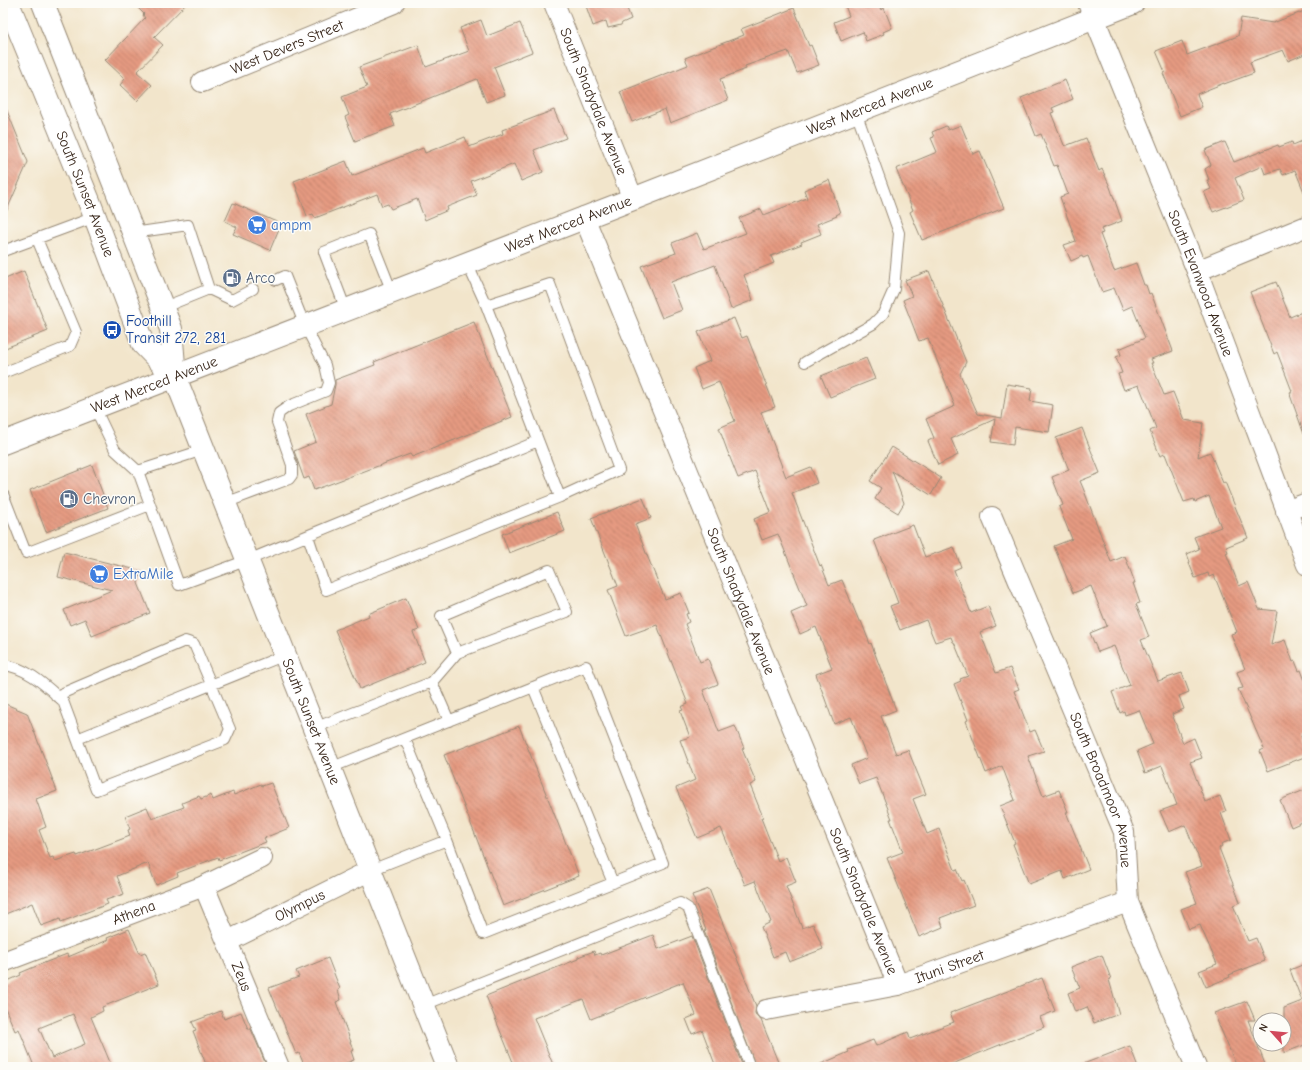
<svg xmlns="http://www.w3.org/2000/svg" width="1310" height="1070" font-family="'Comic Neue',sans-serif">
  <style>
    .building { fill: url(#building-back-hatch); fill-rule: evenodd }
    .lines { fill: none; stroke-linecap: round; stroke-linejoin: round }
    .lane-casing { stroke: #968874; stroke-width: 12 }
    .street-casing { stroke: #968874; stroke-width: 22 }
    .secondary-casing { stroke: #968874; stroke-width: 24 }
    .primary-casing { stroke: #968874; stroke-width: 24 }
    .lane { stroke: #fff; stroke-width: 10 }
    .street { stroke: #fff; stroke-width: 20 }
    .secondary { stroke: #fff; stroke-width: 22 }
    .primary { stroke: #fff; stroke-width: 22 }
    .labels { text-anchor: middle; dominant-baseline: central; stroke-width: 3; stroke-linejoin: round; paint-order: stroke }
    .street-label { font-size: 15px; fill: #3b2a1e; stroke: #fdfcf7 }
    .shop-label { font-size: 15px; fill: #366cbe; stroke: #fdfcf7; text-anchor: start }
    .service-label { font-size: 15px; fill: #4e5e75; stroke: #fdfcf7; text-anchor: start }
    .transit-label { font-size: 15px; fill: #164399; stroke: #fdfcf7; text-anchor: start }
  </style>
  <defs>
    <pattern id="building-back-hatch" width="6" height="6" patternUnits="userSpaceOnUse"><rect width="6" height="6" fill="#e59a81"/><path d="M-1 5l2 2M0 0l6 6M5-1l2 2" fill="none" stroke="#bb7e69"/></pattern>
  </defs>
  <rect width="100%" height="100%" fill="#fdfcf7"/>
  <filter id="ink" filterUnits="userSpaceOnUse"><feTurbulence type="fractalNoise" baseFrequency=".025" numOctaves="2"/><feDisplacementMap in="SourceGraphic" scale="8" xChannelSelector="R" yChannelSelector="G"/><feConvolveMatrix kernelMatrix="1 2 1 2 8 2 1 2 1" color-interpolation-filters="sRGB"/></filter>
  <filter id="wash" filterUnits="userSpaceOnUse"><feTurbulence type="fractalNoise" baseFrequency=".012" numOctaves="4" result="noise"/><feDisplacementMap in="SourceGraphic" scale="16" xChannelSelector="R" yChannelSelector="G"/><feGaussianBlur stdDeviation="0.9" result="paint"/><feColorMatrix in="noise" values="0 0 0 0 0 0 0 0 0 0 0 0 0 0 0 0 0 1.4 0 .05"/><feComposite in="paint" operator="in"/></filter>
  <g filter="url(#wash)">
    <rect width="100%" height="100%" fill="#f2e5cb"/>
    <g id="blocks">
      <path class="building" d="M133 3H187L154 37 163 45 137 72 152 85 137 101 120 85 125 79 105 60 145 18 143 15 144 14Z
        M585 3H625L631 19 622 23 621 25 608 28 606 21 593 26Z
        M844 3H878L881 10 884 8 892 28 883 32 884 34 866 41 863 32 841 41 834 22 849 16Z
        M794 8 809 46 811 45 819 65 797 73 788 51 745 66 746 69 720 79 728 100 670 123 665 109 632 122 620 92 688 65 685 58 744 35 741 29Z
        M1307 10V53L1288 61 1283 50 1250 62 1254 73 1224 84V83L1197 94 1202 107 1180 116 1163 73 1165 72 1156 51 1182 41 1187 55 1238 36 1241 18 1273 23Z
        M481 20 487 36 520 23 532 52 494 67 505 95 486 102 477 79 390 114 395 126 355 141 345 117 349 115 342 97 367 87 359 67 418 45 426 67 469 51 460 28Z
        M1065 80 1073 99 1052 108 1054 112 1051 113 1064 145 1065 146 1086 138 1099 171 1102 169 1110 187 1122 221 1101 229 1103 233 1100 234 1114 271 1136 263 1144 285H1146L1149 294 1151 293 1173 351 1151 359 1153 363H1151L1164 395 1173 392 1184 420 1203 423 1198 457 1210 452 1223 483 1225 482 1248 538 1226 547 1228 552 1226 553 1239 586 1248 582 1259 609 1277 611 1271 645 1285 640 1293 662 1295 661 1299 671 1301 670 1307 686V734L1301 736 1307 752V756L1268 771 1260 751 1264 749 1238 689 1243 688 1237 672 1245 669 1231 634 1237 632 1214 575 1209 577 1208 573 1195 578 1189 563 1190 562 1187 554 1199 549 1194 537 1221 527 1209 496 1195 502 1194 499 1184 502 1165 454 1160 456 1150 431 1156 428 1139 385 1124 390 1118 374 1122 373 1116 357 1121 355 1119 349 1145 338 1132 306 1123 310 1114 288 1102 292 1088 256 1083 258 1082 256 1071 261 1064 245 1076 241 1060 197 1068 194 1057 165 1054 166 1041 134 1036 136 1021 98Z
        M3 101 28 162 3 219Z
        M554 110 566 138 534 150 543 172 521 181 514 164 471 181 477 195 447 207 448 210 425 220 417 199 391 209 388 204 382 206 377 194 315 218 313 214 307 216 294 181 346 161 352 176 423 148 425 153 465 137 469 147 503 134 502 130Z
        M961 125 973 154 980 151 1004 208 922 240 910 212 913 210 896 169 937 152 931 138 934 137 932 132 946 126 948 130Z
        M1307 139V199L1295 170 1283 175 1280 169 1265 174 1262 166 1235 178 1244 200 1213 212 1204 192 1211 189 1207 180H1209L1205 169 1211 165 1205 150 1225 142 1234 162 1278 145 1279 147 1292 142 1293 145Z
        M829 180 840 213 836 215 837 216 817 224 821 234 801 242 802 244 771 256 774 263 744 275 753 300 731 309 715 265 671 282 682 310 662 318 641 266 676 253 672 243 697 233 704 249 746 233 739 218 761 209 764 215 807 198 804 190Z
        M233 203 281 224 270 250 233 234 237 227 225 221Z
        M24 271 48 331 3 349V280Z
        M929 271 966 362 960 374 978 414 1002 418 1007 384 1032 388 1030 401 1053 405 1049 432 1015 427 1013 445 991 442 995 419 951 439 958 455 938 465 928 441 934 438 926 419 955 406 928 338 919 341 903 300 912 296 905 280Z
        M1276 282 1290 317 1307 310V436L1304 434 1290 395 1291 394 1290 392 1292 391 1277 352 1274 354 1250 292Z
        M734 318 742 338 747 336 775 407 761 412 786 477 811 467 817 483 792 493 820 566 821 565 829 585 842 580 859 621H861L870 644 871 643 896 710 881 716 896 754 908 750 926 794 913 799 927 834 939 829 955 870 957 869 962 881 964 880 974 905 940 918 943 927 919 937 887 858 903 852 890 819H892L876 778 859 784 851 765 867 758 851 717 834 724 816 674 832 668 816 627 800 634 791 613 807 606 778 534 762 540 754 519 771 512 755 471 738 478 727 450 719 428 735 421 719 382 702 389 694 368 710 361 698 332Z
        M474 322 512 417 412 457 410 454 314 490 309 477 304 479 294 451 316 442 306 414 331 404 335 385V380L375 365 374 362Z
        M866 358 875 379 830 397 821 376Z
        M1082 428 1100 473 1080 481 1083 488 1111 562 1125 556 1135 583H1133L1140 603 1136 604 1149 637 1141 640 1158 681 1182 673 1189 692 1179 696 1184 709 1172 714 1183 743 1194 738 1202 758 1190 762 1205 802 1220 796 1226 811 1221 813 1231 840 1221 844 1222 846 1219 848 1240 902 1233 905 1248 941 1256 938 1265 961 1229 975 1230 977 1206 987 1199 971 1217 964 1200 925 1189 929 1181 909 1197 903 1185 872 1202 866 1185 825 1169 832 1160 811 1177 805 1162 766 1145 773 1137 751 1153 744 1139 710 1125 715 1124 711 1120 713 1112 692 1130 685 1114 646 1098 652 1090 633 1107 626 1091 586 1073 593 1054 546 1072 539 1059 507 1063 505 1052 477 1069 470 1056 438Z
        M892 447 941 478 931 495 892 471 904 503 898 513 875 499 881 488 870 481Z
        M92 465 108 508 46 532 30 490Z
        M643 498 651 518 635 524 646 553 665 599 681 593 689 613 686 614 689 622 685 624 700 662 708 659 718 684 703 690 719 732 735 726 744 748 742 749 756 782 750 785 763 817 761 818 778 861 786 857 796 882 786 886 802 928 813 924 823 949 789 962 785 952 773 957 761 927 771 922 755 881 745 885 721 828 697 838 676 788 695 780 680 740 690 737 680 711 683 710 681 707 688 704 657 625 626 636 608 590 618 586 591 518Z
        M557 512 565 531 509 553 502 534Z
        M913 525 925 557 954 547 961 567 954 570 971 613 988 606 996 626 980 632 996 673 1010 668 1019 689 1014 691 1030 732 1035 730 1044 751 1028 756 1043 796 1059 790 1068 812H1066L1089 869 1065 879 1062 871 1029 884 1013 844 1015 843 1000 806 1015 800 1002 766 986 773 966 721 968 720 954 684 961 681 960 679 968 676 954 642H953L951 637 935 642 926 620 900 630 890 606 898 603 874 540Z
        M64 552 141 571 138 583 150 613 92 636 85 619 70 625 64 610 112 590 58 577Z
        M406 598 419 630 413 632 425 662 360 689 335 630 369 616 368 614Z
        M3 703 27 713 57 791 36 799 46 827 39 830 50 858 53 857 55 861 76 854 77 856 130 836 128 830 130 829 125 816 147 807 152 819 184 807 182 803 199 796 201 799 211 795 213 800 233 792 234 795 261 784 262 786 271 783 289 828 264 838 266 842 219 860 218 857 177 873 178 876 156 885 148 863 117 876 124 894 106 900 108 904 61 922 60 919 41 926 32 903 3 915Z
        M519 726 579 876 503 906 444 755Z
        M1307 789V820L1291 827 1280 800Z
        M709 889 756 1006 755 1013 757 1017 761 1020 780 1067H756L704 931 706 930 692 895Z
        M129 929 140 954 145 952 159 984 102 1007 103 1011 91 1017 112 1067H31L34 1066 19 1029 15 1031 3 1003V983L21 975 20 973 39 965 67 954 68 957 108 940 107 938ZM73 1014 85 1044 52 1058 39 1028Z
        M653 935 658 949 692 936 743 1067H716L702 1030 692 1034 686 1019 696 1015 683 982 591 1019 583 999 534 1018 554 1067H515L486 996 578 959V957L594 951 595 955 600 953 601 955Z
        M1102 955 1111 979 1109 980 1119 1014 1094 1023 1087 1007 1075 1012 1068 993 1080 988 1071 967Z
        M328 958 340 989 338 990 341 1000 336 1002 351 1042H350L354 1050 351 1051 354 1060 336 1067H305L299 1053 296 1054 269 988 299 977 296 971Z
        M1307 963V1044L1284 1053V1008L1302 1001 1290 970Z
        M1042 978 1055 1011 1040 1017 1044 1027 945 1067H814L849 1052 848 1050 873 1040 876 1046 908 1032 910 1039 954 1022 950 1013Z
        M1247 1001 1255 1020H1248L1266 1067H1237L1214 1013Z
        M221 1011 224 1019 241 1012 248 1029H251L267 1067H207L193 1031 196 1030 192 1022Z
        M1130 1046 1138 1067H1078V1066Z"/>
    </g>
  </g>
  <g filter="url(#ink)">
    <use href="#blocks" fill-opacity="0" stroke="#968874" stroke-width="1"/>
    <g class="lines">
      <defs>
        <path id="lane" d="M133 233 188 225 209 289 232 300 253 289
          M3 251 95 217
          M467 263 486 305 550 284 619 470 560 497 486 305
          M162 308 209 289
          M346 310 324 252 369 234 392 292
          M805 362 873 324 883 314 894 289 899 233 856 112
          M3 373 70 346 76 332 37 239
          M95 408 115 450 138 471
          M203 450 138 471 179 585 248 560 538 441
          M3 494 26 553 150 505
          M225 503 289 479 292 475V465L277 422 279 413 289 406 326 391 329 383 325 365 305 326 285 276 276 280
          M308 536 326 590 560 497
          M3 665C27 667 46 686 63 701L96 790 225 740 230 729 194 644 185 641 56 696
          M533 687 613 883
          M449 721 432 682 457 653 567 612 549 570 441 616 457 653
          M314 728 432 682
          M77 739 285 655
          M330 768 586 666 663 863 483 934 447 840
          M371 870 447 840 405 739
          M424 1005 680 903 688 908 750 1067"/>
        <g id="street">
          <path id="s1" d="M554 3 633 199"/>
          <path id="s2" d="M1088 3 1197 271 1307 565"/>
          <path id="s3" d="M202 82 394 3"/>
          <path id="s4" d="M584 217 898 985"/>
          <path d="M1197 271 1307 226"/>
          <path d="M1286 511 1307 503"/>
          <path id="s5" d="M992 517 1124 832 1128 902 1196 1067"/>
          <path id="s6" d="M204 886 279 1067"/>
          <path id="s7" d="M228 941 371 870"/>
          <path id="s8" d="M3 962 204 886 262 858"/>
          <path id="s9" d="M766 1010 898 985 1128 902"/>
        </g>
        <g id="secondary">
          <path id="s10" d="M3 443 633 199 1133 3"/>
        </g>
        <g id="primary">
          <path id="s11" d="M8 3 89 201 143 344 175 377"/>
          <path id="s12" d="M43 3 171 329 175 377 448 1067"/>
        </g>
      </defs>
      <use href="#lane" class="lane-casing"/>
      <use href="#street" class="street-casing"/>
      <use href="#secondary" class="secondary-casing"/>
      <use href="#primary" class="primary-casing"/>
      <use href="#lane" class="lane"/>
      <use href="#street" class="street"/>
      <use href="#secondary" class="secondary"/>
      <use href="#primary" class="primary"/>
    </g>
  </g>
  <defs>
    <symbol id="supermarket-disc" viewBox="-11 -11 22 22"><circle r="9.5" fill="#3f7fe0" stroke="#fdfcf7"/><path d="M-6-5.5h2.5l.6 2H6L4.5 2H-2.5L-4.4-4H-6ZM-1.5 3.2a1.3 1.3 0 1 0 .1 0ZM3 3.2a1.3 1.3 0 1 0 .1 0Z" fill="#fff"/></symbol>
    <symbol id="fuel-disc" viewBox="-11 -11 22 22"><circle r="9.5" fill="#5c6f8a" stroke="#fdfcf7"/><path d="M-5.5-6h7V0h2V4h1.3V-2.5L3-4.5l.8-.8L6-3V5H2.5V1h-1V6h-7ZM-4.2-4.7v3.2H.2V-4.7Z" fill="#fff"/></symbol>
    <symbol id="bus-disc" viewBox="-11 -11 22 22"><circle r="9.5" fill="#1a4fb4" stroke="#fdfcf7"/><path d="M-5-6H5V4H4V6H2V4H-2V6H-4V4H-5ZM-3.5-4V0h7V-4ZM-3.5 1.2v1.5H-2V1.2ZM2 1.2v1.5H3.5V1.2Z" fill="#fff"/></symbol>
  </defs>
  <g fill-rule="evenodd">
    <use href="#supermarket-disc" x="246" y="214" width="22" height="22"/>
    <use href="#fuel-disc" x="221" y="267" width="22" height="22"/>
    <use href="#bus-disc" x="101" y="319" width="22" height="22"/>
    <use href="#fuel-disc" x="58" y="488" width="22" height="22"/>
    <use href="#supermarket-disc" x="88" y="563" width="22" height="22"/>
  </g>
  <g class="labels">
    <g class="street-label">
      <text stroke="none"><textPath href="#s3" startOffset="92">West Devers Street</textPath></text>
      <text stroke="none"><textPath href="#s1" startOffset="106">South Shadydale Avenue</textPath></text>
      <text stroke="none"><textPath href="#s10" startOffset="930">West Merced Avenue</textPath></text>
      <text stroke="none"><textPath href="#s11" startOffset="206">South Sunset Avenue</textPath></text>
      <text stroke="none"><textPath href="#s10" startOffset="606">West Merced Avenue</textPath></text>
      <text stroke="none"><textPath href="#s2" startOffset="302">South Evanwood Avenue</textPath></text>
      <text stroke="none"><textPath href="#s10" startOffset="162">West Merced Avenue</textPath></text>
      <text stroke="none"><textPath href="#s4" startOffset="415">South Shadydale Avenue</textPath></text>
      <text stroke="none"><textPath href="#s12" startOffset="769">South Sunset Avenue</textPath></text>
      <text stroke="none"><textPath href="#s5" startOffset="295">South Broadmoor Avenue</textPath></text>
      <text stroke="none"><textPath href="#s4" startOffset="739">South Shadydale Avenue</textPath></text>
      <text stroke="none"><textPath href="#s7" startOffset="80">Olympus</textPath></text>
      <text stroke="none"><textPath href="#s8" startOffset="140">Athena</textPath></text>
      <text stroke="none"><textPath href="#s9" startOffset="189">Ituni Street</textPath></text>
      <text stroke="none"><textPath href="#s6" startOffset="98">Zeus</textPath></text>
    </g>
    <g class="shop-label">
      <text x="271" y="225">ampm</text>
      <text x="113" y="574">ExtraMile</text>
    </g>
    <g class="service-label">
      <text x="246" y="278">Arco</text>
      <text x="83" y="499">Chevron</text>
    </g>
    <g class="transit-label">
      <text x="126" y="321">Foothill<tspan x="126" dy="17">Transit 272, 281</tspan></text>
    </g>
  </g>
  <rect width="1310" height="1070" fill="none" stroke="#fdfcf7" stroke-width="16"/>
  <g transform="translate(1272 1032) rotate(297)"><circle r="19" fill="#fdfcf7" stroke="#afa8a0"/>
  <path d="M0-3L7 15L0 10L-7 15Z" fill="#d1495b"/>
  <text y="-6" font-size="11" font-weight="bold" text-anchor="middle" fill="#3b2a1e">N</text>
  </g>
</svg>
